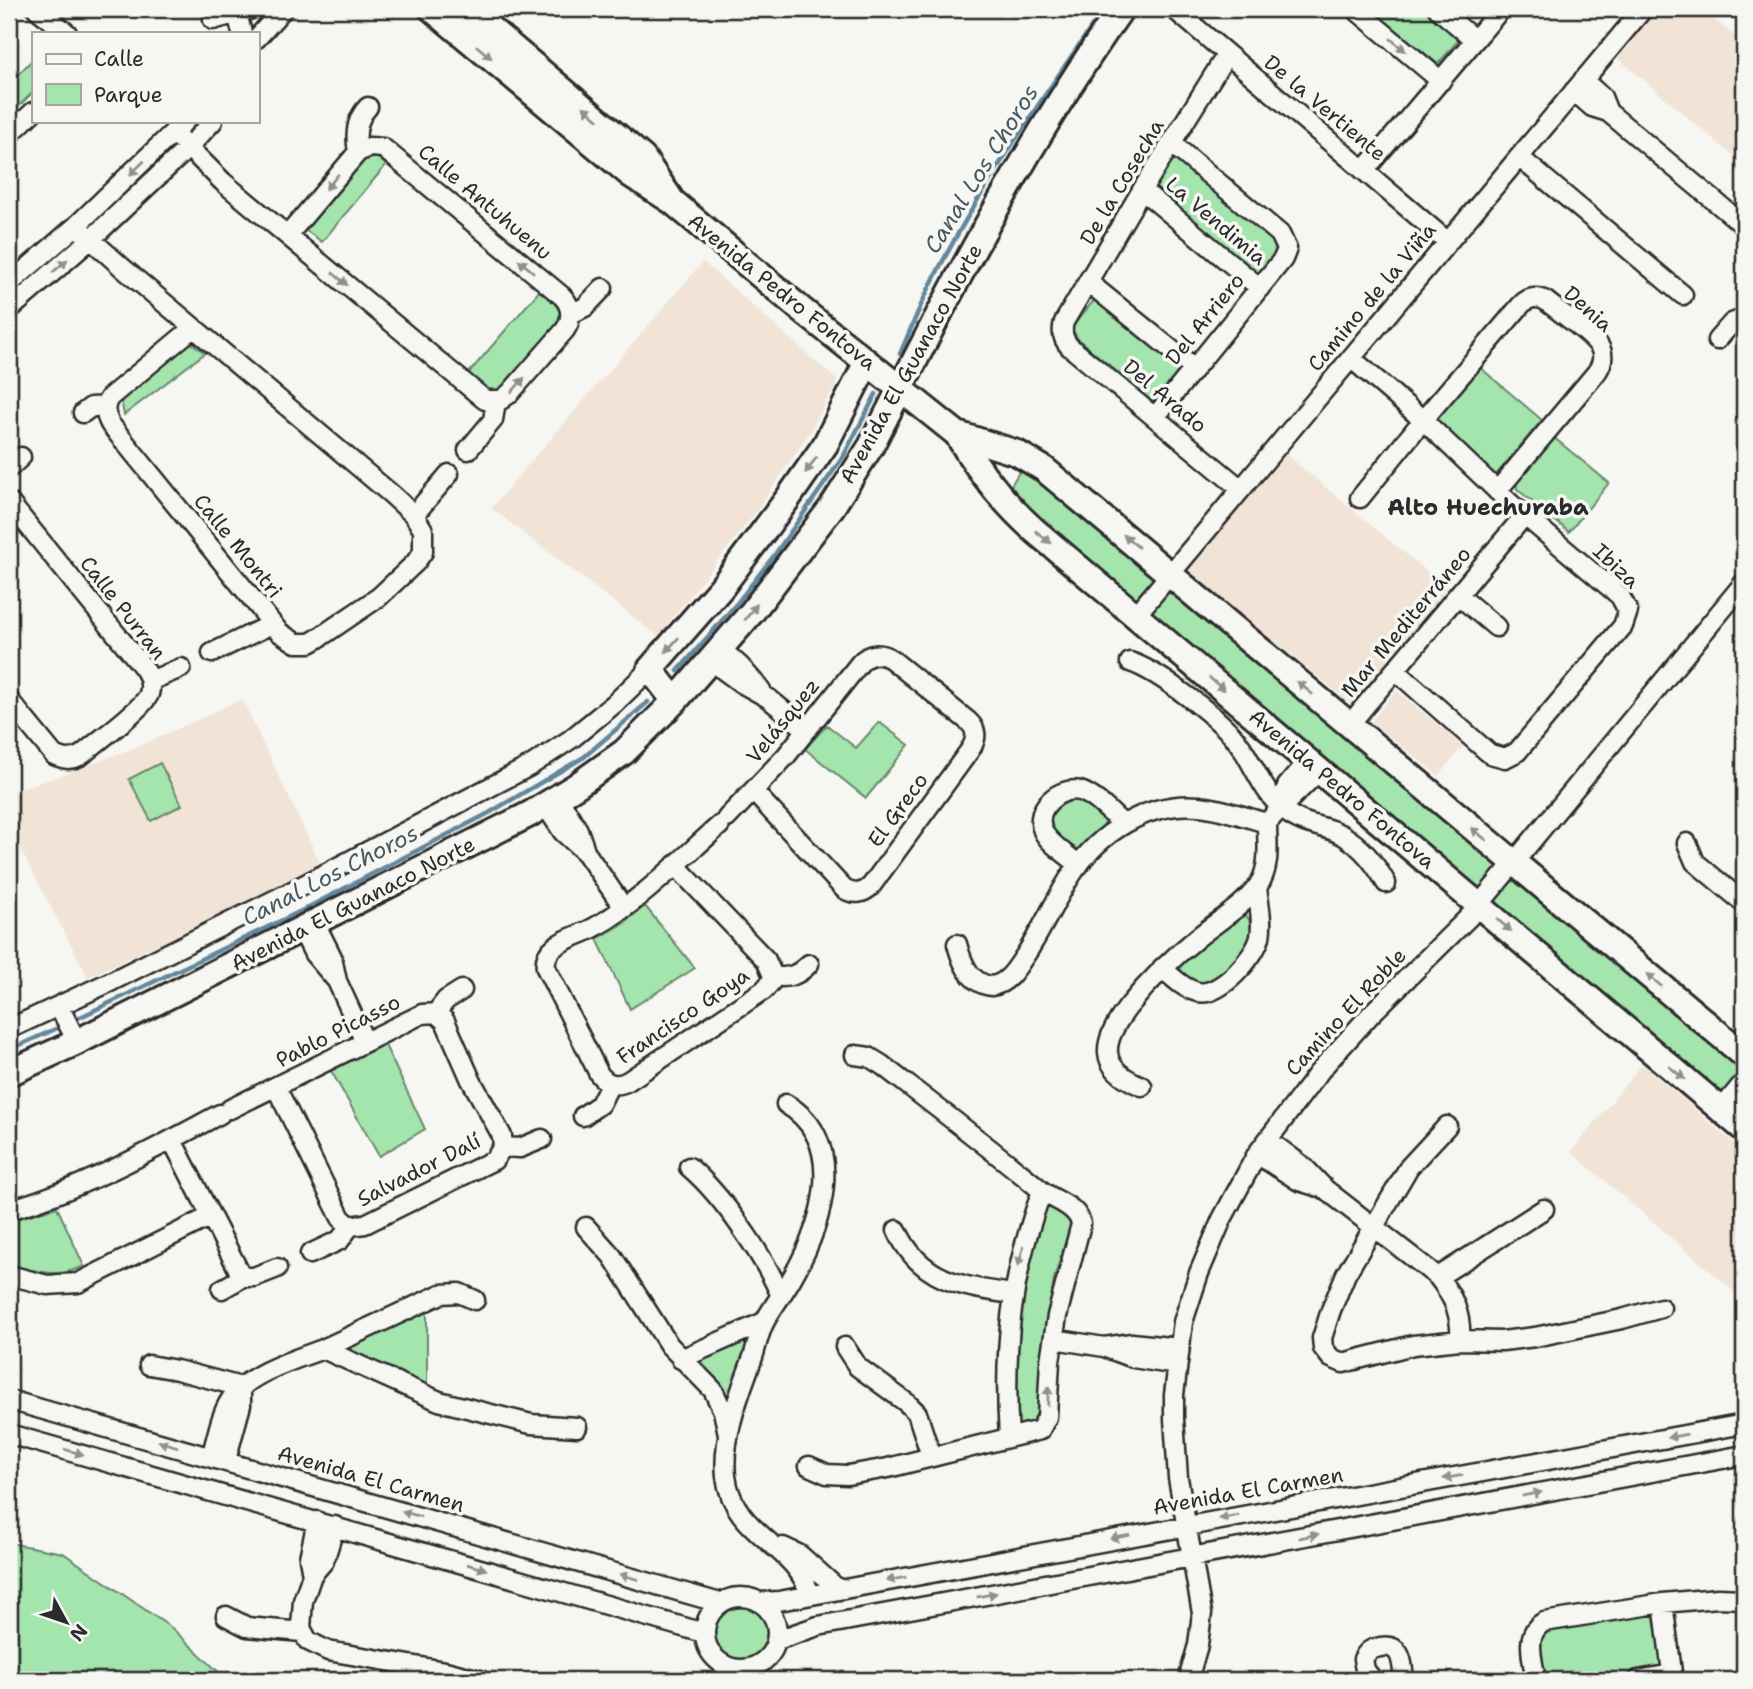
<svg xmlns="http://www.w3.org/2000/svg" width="1753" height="1689" font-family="'Shantell Sans',sans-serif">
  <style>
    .built { fill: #f1e4d6 }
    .green { fill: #a4e4ad; stroke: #68886c; stroke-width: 2 }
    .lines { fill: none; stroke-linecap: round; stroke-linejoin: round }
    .stream { stroke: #64889d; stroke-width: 4.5 }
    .street-casing { stroke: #2b2b2b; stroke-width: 23 }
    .secondary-casing { stroke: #2b2b2b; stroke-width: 30 }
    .street { stroke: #f6f6f2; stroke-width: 18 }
    .secondary { stroke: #f6f6f2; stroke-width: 24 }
    .oneway { fill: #90908e }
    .labels { text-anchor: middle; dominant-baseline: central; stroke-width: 7; stroke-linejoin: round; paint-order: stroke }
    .street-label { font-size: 21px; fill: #2b2b2b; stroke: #f6f6f2 }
    .water-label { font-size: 23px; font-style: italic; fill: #485a64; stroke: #f6f6f2 }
    .neighbourhood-label { font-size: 23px; font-weight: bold; fill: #2b2b2b; stroke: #f6f6f2 }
  </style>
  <rect width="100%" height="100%" fill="#f6f6f2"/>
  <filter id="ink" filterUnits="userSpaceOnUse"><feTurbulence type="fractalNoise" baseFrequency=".0143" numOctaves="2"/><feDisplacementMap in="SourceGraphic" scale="14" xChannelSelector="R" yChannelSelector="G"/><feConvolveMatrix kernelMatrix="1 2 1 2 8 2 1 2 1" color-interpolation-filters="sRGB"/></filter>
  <g filter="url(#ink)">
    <path class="built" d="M1653 9H1702L1744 44V165L1614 55Z
      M703 262 838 381 808 435 753 516 658 636 491 508Z
      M1282 451 1447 588 1352 705 1185 568Z
      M1396 690 1463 746 1439 776 1371 722Z
      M242 699 322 867 88 977 9 828V792L60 776 149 742Z
      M1642 1064 1744 1152V1300L1571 1152Z"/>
    <path class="green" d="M1371 9H1430L1462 36 1438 64Z
      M33 59V92L9 116V84Z
      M1174 154 1277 237 1281 247 1259 280 1152 190Z
      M377 157 386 165 322 242 305 230 362 161Z
      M540 290 560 304 559 325 501 392 488 390 467 375Z
      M1095 299 1180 370 1153 402 1078 339 1071 328Z
      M189 341 205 353 124 415 121 400Z
      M1477 365 1542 420 1496 475 1431 420Z
      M1552 436 1609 483 1569 532 1517 489 1516 480Z
      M1025 462 1506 861 1481 893 1006 494Z
      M879 722 909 745 866 798 805 749 827 725 856 748Z
      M160 763 182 805 151 821 129 779Z
      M1066 796 1084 798 1109 822 1077 852C1050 831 1038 824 1066 796Z
      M1517 871 1744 1062V1114L1493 902Z
      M645 906 695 968 630 1009 597 939 623 924Z
      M1243 912C1269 934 1226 987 1200 983 1190 981 1183 973 1178 966Z
      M383 1041 425 1129 379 1156 330 1069Z
      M1044 1199 1073 1217 1054 1279 1046 1334 1041 1422 1015 1425 1018 1303Z
      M57 1207 84 1266C58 1279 35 1271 9 1264V1221Z
      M427 1311V1387L350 1352 349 1347 353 1343Z
      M753 1333 731 1399 725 1398 714 1377 700 1365V1358Z
      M9 1543 63 1553 173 1629 227 1680H9Z
      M713 1632a27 27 0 1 1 54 0a27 27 0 1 1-54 0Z
      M1651 1613C1661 1621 1666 1659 1657 1670L1602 1680H1542L1538 1637 1548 1628Z"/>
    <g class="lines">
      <path class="stream" d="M900 354C909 333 918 311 928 290 977 191 1041 100 1104 9
        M678 671 738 602 773 557 843 457 876 394
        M70 1022 301 911 489 813 584 757 648 702
        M9 1050 62 1026"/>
      <defs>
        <path id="street" d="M37 9 67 33
          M236 9 242 33
          M1174 9 1448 242
          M1355 9 1441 81
          M1438 9 1475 40
          M213 20 252 9
          M257 38 283 9
          M1227 54 1142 190 1064 322C1061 332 1063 340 1070 347L1241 489
          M1583 80 1602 97 1608 112 1741 223
          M1574 91 1592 107 1608 112
          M174 133 223 182 485 400H501L510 393 565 330C573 318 572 306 562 296L383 148 370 147 358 152 288 235
          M9 135 33 112
          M358 152C355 136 356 119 368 107
          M1519 157 1683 295
          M1364 171 1501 9
          M1142 190 1260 288
          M76 226 124 269 391 494 414 515 423 530V552L415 563 379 597 317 639 310 643H296L279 632 110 424C105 414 103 406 110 397L193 328
          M1088 282 1194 368
          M9 284 76 226 185 121
          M9 310 90 240 188 148 213 121
          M571 314 585 307 603 288
          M1717 340 1732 323 1744 318
          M1351 358 1423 420 1511 504 1620 596 1628 611 1623 626 1517 752 1505 758 1490 754 1395 670
          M83 413 91 407 106 406
          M1155 417 1283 259 1287 249 1280 234 1171 143
          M468 450 493 420 496 401
          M9 468 21 457
          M1360 498 1423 420 1521 305C1528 297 1537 296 1546 301 1559 312 1591 333 1599 346 1605 355 1602 365 1596 373L1497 491
          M9 502 143 667C149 675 152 684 149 694 144 708 96 742 83 754 73 761 64 760 54 755L9 700
          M414 515 449 474
          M1458 595 1496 627
          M1136 615 1643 9
          M721 649 740 666 761 690
          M212 653 272 624
          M711 661 741 683 768 698 807 730
          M1130 662C1158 671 1223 720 1240 745 1255 767 1264 794 1285 811 1299 823 1317 825 1334 831 1358 841 1374 861 1386 883
          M150 681 181 668
          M1349 725 1524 516
          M558 797 578 830 585 850
          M545 805 563 832 586 853 624 908
          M1280 807 1287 786 1309 760
          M727 818 786 756 860 663C869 653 880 652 891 659L968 721C978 730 977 739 970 750L871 886C863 894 854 895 844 889L754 792
          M720 825C680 860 641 901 595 927 577 938 542 942 546 968L599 1074C607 1085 617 1087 628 1081L764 990 771 982 773 976
          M1687 843 1695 862 1744 903
          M675 865 766 960 773 976
          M1079 865C1068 855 1049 844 1043 831 1033 809 1059 786 1080 791 1096 796 1111 814 1123 824
          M315 923 332 957 337 981 365 1042
          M302 930 314 954 337 981
          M957 944C962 963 970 984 992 986 1009 983 1017 967 1026 954 1043 928 1055 900 1072 874 1099 833 1148 801 1199 806 1222 808 1244 817 1267 823
          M1162 968C1172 977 1184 989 1198 992 1220 997 1256 956 1260 937 1263 921 1259 904 1257 888
          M773 976C789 979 798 975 809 964
          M59 1006 77 1042
          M436 1013 446 1000 462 990
          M9 1029 112 981 292 891 530 766 571 739 614 704 650 669
          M1142 1086C1096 1068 1102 1041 1128 1007 1149 981 1171 959 1197 938 1216 922 1243 907 1258 886 1271 867 1267 844 1267 823 1283 804 1302 789 1319 770
          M276 1087 341 1218 350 1226 365 1224 494 1160 503 1147 502 1136 471 1080 445 1021 436 1013
          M786 1104C849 1141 822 1225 793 1276 785 1291 773 1306 765 1321 759 1332 757 1345 753 1357 740 1393 722 1436 726 1476 733 1536 796 1544 810 1595
          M230 1109 422 1014 436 1013
          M1721 1110 1744 1082
          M583 1116 600 1104 610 1084
          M1447 1126 1409 1167 1346 1274 1331 1310 1322 1338 1323 1348 1331 1358 1343 1363 1413 1345 1460 1340 1502 1341 1535 1337 1622 1319 1661 1308
          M172 1140 239 1271 238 1280 222 1289
          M1268 1140 1304 1167 1325 1189 1438 1277C1453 1296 1462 1315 1460 1340
          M503 1147 520 1148 542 1139
          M1257 1154 1299 1181 1325 1189
          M689 1167C722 1195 764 1256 781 1296
          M9 1210C83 1189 152 1150 220 1114
          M586 1227 612 1256 669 1345 713 1390 723 1411 728 1434
          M897 1230C919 1281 963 1287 1013 1294
          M310 1254 340 1240 350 1226
          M9 1275 47 1285 78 1283 211 1216
          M240 1277H254L277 1268
          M1438 1277 1544 1209
          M1054 1339 1104 1347 1133 1358 1177 1365
          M845 1347 858 1367 907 1403 917 1413 931 1456
          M1104 1347 1132 1343 1179 1348
          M323 1349 441 1294 459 1293 475 1300
          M681 1359 764 1322
          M149 1365 177 1370 241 1387
          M9 1400 720 1603
          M9 1434 704 1633
          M1009 1437C1003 1349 1011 1274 1042 1191
          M211 1457C217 1438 220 1415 231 1399 246 1374 296 1359 323 1349L439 1401 531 1424 577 1427
          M226 1460 241 1405V1387
          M809 1466 827 1474 848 1475 888 1468 1040 1430 1047 1417 1050 1361 1057 1316 1081 1224C1077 1205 1054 1201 1041 1190 989 1147 935 1106 882 1065L869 1057 855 1055
          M335 1526 324 1561 312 1575 303 1601 301 1628 308 1641 328 1651 445 1671 480 1680
          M783 1547 800 1555 839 1590
          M312 1575 309 1558 317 1521
          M705 1633a36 36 0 1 1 72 0a36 36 0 1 1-72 0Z
          M761 1602 779 1601 1744 1424
          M1663 1603 1673 1680
          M226 1616 247 1627 302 1632
          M777 1640 818 1626 1744 1455
          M1188 1680 1198 1645 1202 1613 1178 1478 1174 1419V1395L1183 1322 1199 1273 1222 1219 1257 1154 1323 1067 1371 1014 1469 917 1744 583
          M1373 1680 1365 1670 1363 1659C1367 1652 1369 1650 1376 1648 1402 1641 1402 1661 1404 1680
          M1536 1680C1533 1661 1523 1633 1544 1622L1663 1603 1718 1598 1744 1599
          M1638 1680 1672 1674"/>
        <path id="secondary" d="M432 9 631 175 673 202 803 311 957 434 1017 453 1044 469 1744 1055
          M467 9 643 158 670 198
          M957 434C978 471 1002 501 1034 530L1744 1129
          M675 701 650 669 721 588 789 497 825 445 867 362
          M9 1073 77 1042 530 814 576 786 624 752 675 701 752 612 832 507 871 446C947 296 1024 147 1121 9"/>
      </defs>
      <use href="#street" class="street-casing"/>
      <use href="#secondary" class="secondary-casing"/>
      <use href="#street" class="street"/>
      <use href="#secondary" class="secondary"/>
    </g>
    <defs><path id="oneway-solid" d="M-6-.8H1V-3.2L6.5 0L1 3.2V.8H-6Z" transform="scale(1.75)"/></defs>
    <g class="oneway">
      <use href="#oneway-solid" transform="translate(1398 45) rotate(40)"/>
      <use href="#oneway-solid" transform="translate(484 52) rotate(40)"/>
      <use href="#oneway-solid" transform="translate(591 113) rotate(-140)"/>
      <use href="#oneway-solid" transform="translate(137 168) rotate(136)"/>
      <use href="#oneway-solid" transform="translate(332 182) rotate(130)"/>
      <use href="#oneway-solid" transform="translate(60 266) rotate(-41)"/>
      <use href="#oneway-solid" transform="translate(526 266) rotate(-140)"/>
      <use href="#oneway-solid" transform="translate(340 279) rotate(40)"/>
      <use href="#oneway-solid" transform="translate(518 385) rotate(-49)"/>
      <use href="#oneway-solid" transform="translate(811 465) rotate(125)"/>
      <use href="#oneway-solid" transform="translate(1043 537) rotate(39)"/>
      <use href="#oneway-solid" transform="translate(1131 541) rotate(-140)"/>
      <use href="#oneway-solid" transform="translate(751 612) rotate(-52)"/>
      <use href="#oneway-solid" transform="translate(672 645) rotate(132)"/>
      <use href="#oneway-solid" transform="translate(1217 684) rotate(40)"/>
      <use href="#oneway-solid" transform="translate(1305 688) rotate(-140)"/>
      <use href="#oneway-solid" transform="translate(1479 834) rotate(-140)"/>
      <use href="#oneway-solid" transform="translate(1504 925) rotate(41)"/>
      <use href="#oneway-solid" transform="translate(1654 980) rotate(-140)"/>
      <use href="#oneway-solid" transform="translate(1677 1073) rotate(40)"/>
      <use href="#oneway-solid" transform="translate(1021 1256) rotate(105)"/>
      <use href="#oneway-solid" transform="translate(1048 1396) rotate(-88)"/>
      <use href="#oneway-solid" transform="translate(1677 1436) rotate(170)"/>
      <use href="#oneway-solid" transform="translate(168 1444) rotate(-164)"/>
      <use href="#oneway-solid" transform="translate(74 1452) rotate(16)"/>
      <use href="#oneway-solid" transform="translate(1453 1477) rotate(170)"/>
      <use href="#oneway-solid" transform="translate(1532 1494) rotate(-11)"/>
      <use href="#oneway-solid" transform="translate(411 1514) rotate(-164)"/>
      <use href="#oneway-solid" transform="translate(1229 1517) rotate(170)"/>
      <use href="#oneway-solid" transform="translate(1309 1536) rotate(-11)"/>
      <use href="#oneway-solid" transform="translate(1120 1537) rotate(170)"/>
      <use href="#oneway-solid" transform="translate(477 1567) rotate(16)"/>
      <use href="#oneway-solid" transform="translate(629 1577) rotate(-164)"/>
      <use href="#oneway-solid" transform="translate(896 1579) rotate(170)"/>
      <use href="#oneway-solid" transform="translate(987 1595) rotate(-11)"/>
    </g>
  </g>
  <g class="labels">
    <g class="street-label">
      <text transform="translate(1325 108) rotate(40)">De la Vertiente</text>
      <text transform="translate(1122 182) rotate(-59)">De la Cosecha</text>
      <text transform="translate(485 202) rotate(40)">Calle Antuhuenu</text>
      <text transform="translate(1216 221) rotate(40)">La Vendimia</text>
      <text transform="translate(782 292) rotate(39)">Avenida Pedro Fontova</text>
      <text transform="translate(1372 297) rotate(-50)">Camino de la Viña</text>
      <text transform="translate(1588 309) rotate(42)">Denia</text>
      <text transform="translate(1205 319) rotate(-51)">Del Arriero</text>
      <text transform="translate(911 364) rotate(-61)">Avenida El Guanaco Norte</text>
      <text transform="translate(1165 396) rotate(40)">Del Arado</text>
      <text transform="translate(238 546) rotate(51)">Calle Montri</text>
      <text transform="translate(1616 566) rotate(43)">Ibiza</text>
      <text transform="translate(123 608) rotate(52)">Calle Purran</text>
      <text transform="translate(1406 622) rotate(-50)">Mar Mediterráneo</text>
      <text transform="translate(783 721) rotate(-51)">Velásquez</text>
      <text transform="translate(1342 789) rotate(40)">Avenida Pedro Fontova</text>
      <text transform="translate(898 810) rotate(-54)">El Greco</text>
      <text transform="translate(353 904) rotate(-27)">Avenida El Guanaco Norte</text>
      <text transform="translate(1346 1012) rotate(-47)">Camino El Roble</text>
      <text transform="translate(683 1016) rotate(-34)">Francisco Goya</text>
      <text transform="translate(338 1031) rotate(-27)">Pablo Picasso</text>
      <text transform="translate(419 1170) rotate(-27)">Salvador Dalí</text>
      <text transform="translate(371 1479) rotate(16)">Avenida El Carmen</text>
      <text transform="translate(1248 1491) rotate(-10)">Avenida El Carmen</text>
    </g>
    <g class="water-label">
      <text transform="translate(981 169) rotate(-58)">Canal Los Choros</text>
      <text transform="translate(330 875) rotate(-27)">Canal Los Choros</text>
    </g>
    <g class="neighbourhood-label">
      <text x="1488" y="507">Alto Huechuraba</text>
    </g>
  </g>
  <rect width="1753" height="1689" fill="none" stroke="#f6f6f2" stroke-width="35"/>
  <rect x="18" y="18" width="1718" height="1654" fill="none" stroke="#2b2b2b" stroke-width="2.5" filter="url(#ink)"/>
  <rect x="32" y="32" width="228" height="91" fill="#f6f6f2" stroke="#a5a5a2" stroke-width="2"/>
  <rect x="46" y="54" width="35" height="10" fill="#f6f6f2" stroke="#a5a5a2" stroke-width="2"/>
  <text x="94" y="66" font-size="21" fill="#2b2b2b">Calle</text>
  <rect x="46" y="84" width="35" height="21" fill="#a4e4ad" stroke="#a5a5a2" stroke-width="2"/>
  <text x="94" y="102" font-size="21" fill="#2b2b2b">Parque</text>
  <g transform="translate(66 1622) rotate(130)" stroke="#f6f6f2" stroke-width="5" paint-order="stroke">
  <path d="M0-5L12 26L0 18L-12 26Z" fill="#2b2b2b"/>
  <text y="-10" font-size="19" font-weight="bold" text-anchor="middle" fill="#2b2b2b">N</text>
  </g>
</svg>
